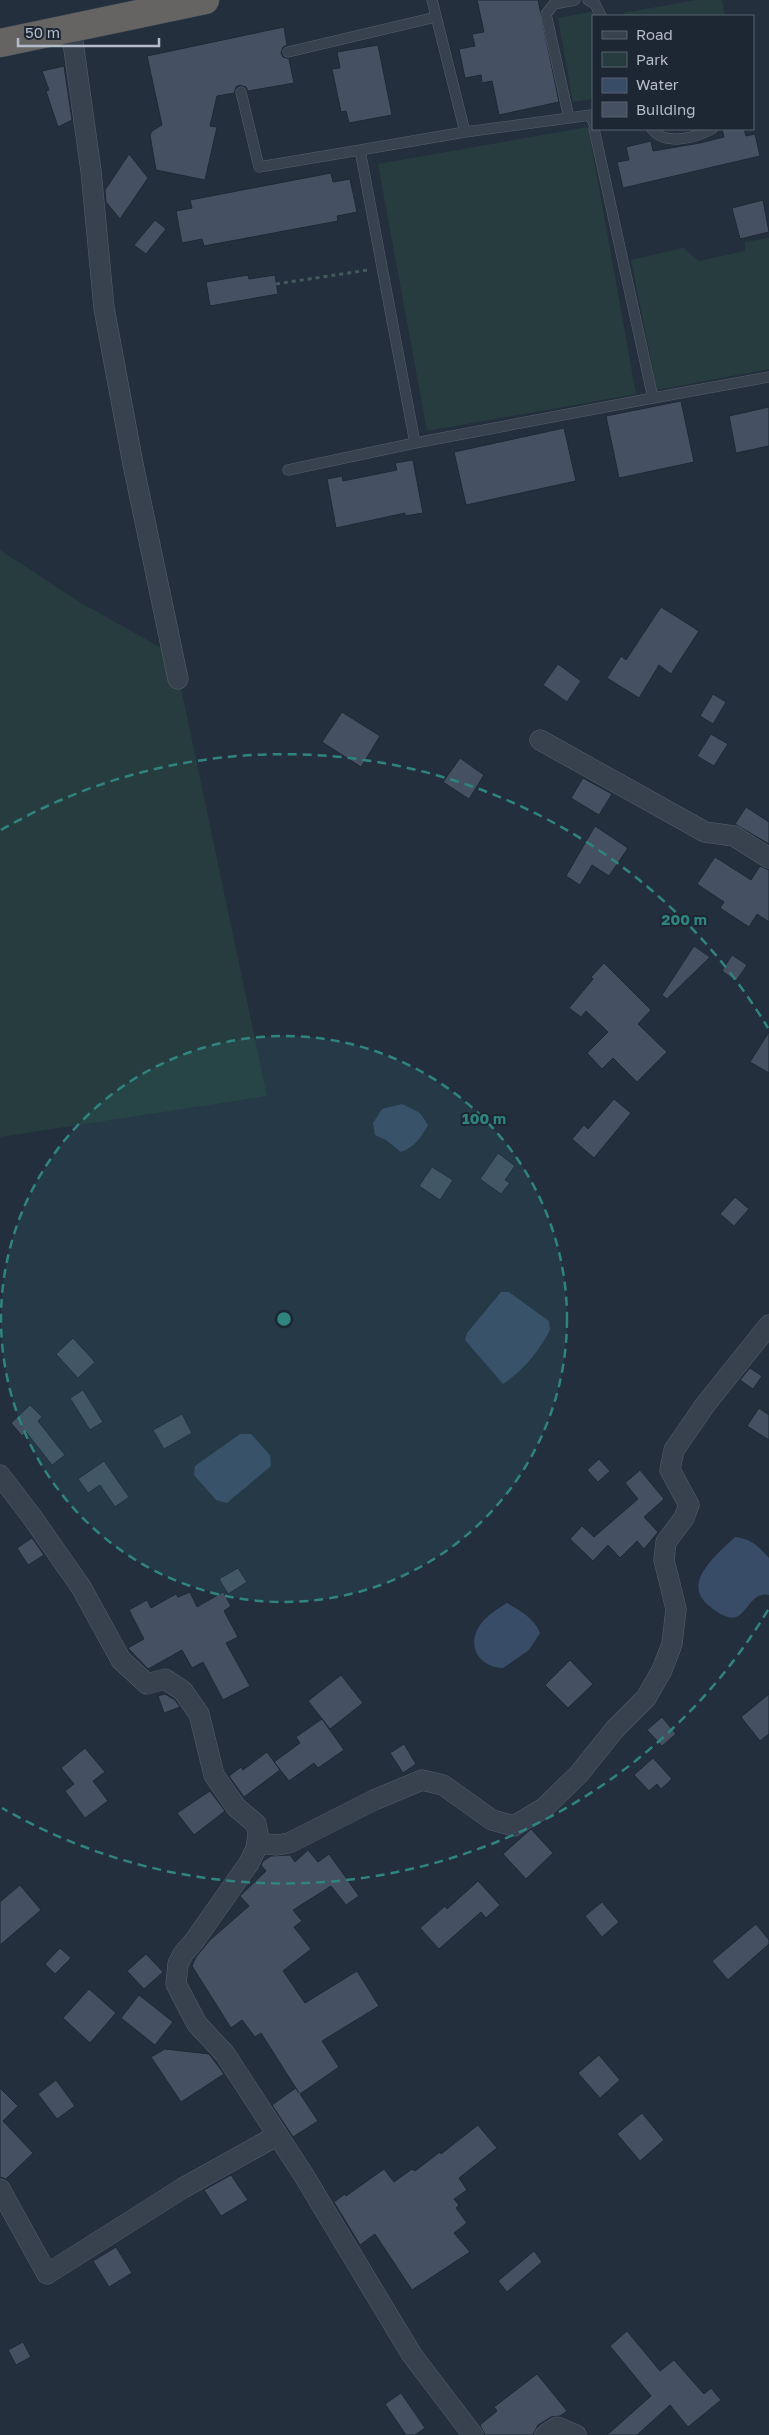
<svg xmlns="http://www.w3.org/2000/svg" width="769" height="2435" font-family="'Golos Text',sans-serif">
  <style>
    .green { fill: #263c3f }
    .water { fill: #394c67 }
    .building { fill: #455162; stroke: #1f2835 }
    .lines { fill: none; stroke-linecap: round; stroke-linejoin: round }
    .service-casing { stroke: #565f6c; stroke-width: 11 }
    .minor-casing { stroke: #565f6c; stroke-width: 21 }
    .trunk-casing { stroke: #434c59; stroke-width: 29 }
    .path { stroke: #44595c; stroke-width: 3; stroke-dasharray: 4 4; stroke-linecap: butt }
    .service { stroke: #38414e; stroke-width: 10 }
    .minor { stroke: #38414e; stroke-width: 20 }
    .trunk { stroke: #656462; stroke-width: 28 }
    .ring { fill: none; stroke: #308480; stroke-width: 2.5; stroke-dasharray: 9 6 }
    .centre { fill: #308480; stroke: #1d2633; stroke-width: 2.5 }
    .ring-label { font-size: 15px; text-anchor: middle; font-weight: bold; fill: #308480; stroke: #1d2633; stroke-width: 4; stroke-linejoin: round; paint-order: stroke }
  </style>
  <rect width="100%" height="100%" fill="#242f3e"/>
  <path class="green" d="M696 0H722L725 16H624L623 13Z
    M595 11 596 16H593V99L573 102 558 18Z
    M588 127 636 394 427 431 378 164Z
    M769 238V369L657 390 631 260 683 248 699 261 745 251V242Z
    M0 550 81 603 174 655 267 1096 0 1137Z"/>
  <path class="water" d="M402 1104 420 1113 428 1125C421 1137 415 1147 401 1152L386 1140 375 1135 373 1123 382 1109Z
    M501 1292H509L549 1321 550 1330C540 1350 522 1372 503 1384L465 1340 467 1333Z
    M240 1434H251L270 1455 271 1466 227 1503 216 1500 194 1475 195 1466Z
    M735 1537C752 1539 758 1546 769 1558V1595C749 1590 746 1623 728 1617 721 1615 714 1610 708 1605 681 1582 718 1554 735 1537Z
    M507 1603C520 1611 534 1618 540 1633L529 1650 503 1668C475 1666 465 1641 484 1620 491 1613 499 1608 507 1603Z"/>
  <path class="building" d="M477 0H538L559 102 499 115 492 81 482 83 481 75 465 78 459 49 475 46 472 34 484 32Z
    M284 27 287 45 283 47 281 53 283 57 289 59 294 83 248 91 246 87 240 85 236 87 234 93 217 96 210 126 217 127 205 180 156 170 150 135 152 131 162 125 147 56Z
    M378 45 392 115 349 123 346 111 341 112 332 69 340 68 337 52Z
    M64 66 72 120 58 127 46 91 49 90 42 71Z
    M722 129H744L746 136 755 134 760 156 623 188 617 162 629 160 626 147 651 141 653 151 700 143 724 137Z
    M129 154 148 178 120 219 106 202 105 190Z
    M331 173 333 182 350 179 357 212 337 216 338 221 204 246 202 239 182 243 176 211 192 208 190 200Z
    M763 200 769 232 740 239 732 208Z
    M155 220 166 229 146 254 134 245Z
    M248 275 249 279 275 275 278 294 210 306 206 282Z
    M681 401 694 462 619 478 606 416Z
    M769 407V446L736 453 729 416Z
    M564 428 576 481 466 505 454 452Z
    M413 460 423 513 405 516V513L336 528 327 479 342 476 343 481 397 470 395 463Z
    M661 607 699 631 671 674 659 665 639 698 607 678 621 656 626 660Z
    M558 664 581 681 567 702 543 685Z
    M713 694 726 702 713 724 700 716Z
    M342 712 380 736 361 767 322 742Z
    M711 734 728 744 714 766 697 756Z
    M460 758 484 775 469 799 443 782Z
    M583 778 612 794 599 815 571 798Z
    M746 807 769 822V844L735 824Z
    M595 826 628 848 609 876 592 865 580 885 566 876Z
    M715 857 751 880 760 866 769 870V922L757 914 749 927 720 908 724 902 697 884Z
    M694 946 710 957 667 999 662 995Z
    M732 955 747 965 736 981 722 971Z
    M604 963 651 1010 638 1024 667 1052 637 1082 613 1058 602 1069 587 1053 608 1032 586 1011 581 1017 569 1008 593 979 591 977Z
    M769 1032V1073L750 1062Z
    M614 1099 631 1113 594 1158 572 1139 584 1125 588 1129Z
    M498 1153 515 1166 505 1180 510 1183 501 1194 480 1179Z
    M432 1167 453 1180 440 1200 419 1186Z
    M735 1197 749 1209 734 1226 720 1214Z
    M73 1338 95 1362 78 1378 56 1354Z
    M750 1368 762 1376 753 1389 740 1380Z
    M83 1390 103 1422 90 1430 70 1398Z
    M30 1405 42 1417 38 1421 65 1455 52 1465 26 1432 22 1436 11 1423Z
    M759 1408 769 1415V1440L747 1426Z
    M182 1414 192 1433 164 1449 153 1430Z
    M599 1459 610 1471 598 1482 587 1470Z
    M104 1461 129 1497 115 1507 100 1485 88 1493 78 1479Z
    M640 1470 664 1499 644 1517 658 1532 644 1549 637 1541 620 1558 608 1545 593 1561 570 1539 582 1526 594 1537 638 1499 625 1483Z
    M32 1538 44 1555 28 1565 17 1548Z
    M238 1568 247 1582 228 1594 219 1579Z
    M190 1592 197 1607 223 1592 231 1606 224 1611 238 1637 226 1643 250 1686 223 1700 203 1662 192 1668 182 1650 148 1669 128 1648 144 1639 129 1610 147 1600 151 1608 176 1594 178 1597Z
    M570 1660 593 1684 568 1708 545 1685Z
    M341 1675 363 1703 330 1729 308 1701Z
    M165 1694 175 1700 180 1707 164 1713 158 1696Z
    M769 1694V1734L760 1741 741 1717Z
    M662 1717 676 1734 662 1746 647 1730Z
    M322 1719 344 1750 318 1768 314 1763 289 1781 274 1762 300 1743 296 1737Z
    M404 1744 416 1764 403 1773 390 1753Z
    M85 1748 105 1772 93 1781 108 1801 85 1818 65 1791 74 1784 61 1768Z
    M267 1752 280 1770 244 1797 229 1776 241 1767 243 1770Z
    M653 1758 672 1779 661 1789 657 1784 649 1791 634 1775Z
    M210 1791 225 1811 194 1835 177 1813Z
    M531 1829 553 1853 526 1879 503 1854Z
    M308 1850 318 1862 329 1854 359 1896 346 1905 331 1886 293 1910 302 1921 294 1927 311 1949 283 1971 305 2003 357 1971 379 2006 322 2041 339 2067 300 2094 318 2121 293 2137 272 2105 296 2088 299 2093 261 2033 255 2037 242 2020 231 2028 192 1966 196 1957 210 1940 249 1906 240 1896 266 1871 261 1865 263 1861 271 1856 290 1855 295 1862Z
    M478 1881 500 1905 486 1918 481 1912 439 1949 420 1928 445 1906 447 1909Z
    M20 1885 41 1910 0 1945V1902Z
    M602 1902 619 1922 602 1937 585 1916Z
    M756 1924 769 1940V1944L728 1980 712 1961Z
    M60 1948 71 1958 55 1974 45 1964Z
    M146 1954 163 1972 144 1989 127 1971Z
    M89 1989 116 2013 90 2043 63 2018Z
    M139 1995 173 2022 155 2045 121 2018Z
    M165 2049 209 2054 224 2074 181 2102 151 2057Z
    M599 2055 620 2080 600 2098 578 2073Z
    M56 2080 75 2106 57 2119 38 2094Z
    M0 2088 18 2106 3 2121 33 2153 6 2179 0 2177Z
    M642 2113 664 2140 640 2161 617 2134Z
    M478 2125 497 2148 459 2178 467 2190 454 2199 459 2205 456 2208 467 2223 454 2233 470 2252 412 2290 375 2234 360 2245 334 2202 345 2194 346 2196 384 2169 394 2182 412 2169 415 2171 440 2152 441 2154Z
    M231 2175 248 2200 221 2216 204 2190Z
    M116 2247 132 2273 109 2287 93 2261Z
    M534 2251 542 2262 507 2292 498 2281Z
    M627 2331 660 2371 674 2360 704 2394 711 2388 721 2400 688 2427 670 2405 637 2435H607L651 2396 610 2346Z
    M23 2342 31 2357 16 2365 8 2350Z
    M537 2374 567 2411 560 2416 551 2417 538 2425 533 2435H485L480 2425 497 2411 494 2407Z
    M401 2393 425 2428 415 2435H406L385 2404Z"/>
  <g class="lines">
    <defs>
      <path id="service" d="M432 0 465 132
        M588 0 595 4 601 16
        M288 52 436 17
        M241 92 259 167 360 150
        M569 118 546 14 554 4 575 0
        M593 122 591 115 465 132 360 150 415 443 653 398 594 129
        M652 129C665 146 695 138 712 129
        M653 398 769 377
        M288 470 415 443"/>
      <path id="minor" d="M71 28 91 171 104 308 133 464 178 679
        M540 740 705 832 734 836 769 858
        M0 1475 32 1517 81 1587 121 1660 147 1684 165 1679 183 1691 199 1714 214 1775 236 1807 256 1824 258 1834 256 1849 249 1863 195 1940 183 1954 178 1964 176 1984 197 2024 225 2054 303 2174 412 2355 473 2435
        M257 1843 277 1845 289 1843 374 1800 422 1780 443 1785 492 1820 514 1826 544 1808 578 1775 615 1729 646 1698 662 1670 672 1644 676 1609 664 1560 666 1542 684 1518 689 1505 670 1470 674 1450 705 1405 769 1325
        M0 2189 47 2274 183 2188 278 2135
        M545 2435 557 2427 576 2435"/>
      <path id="trunk" d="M0 43 205 0"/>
    </defs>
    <use href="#service" class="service-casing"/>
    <use href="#minor" class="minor-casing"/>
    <use href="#trunk" class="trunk-casing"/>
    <path class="path" d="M276 284 368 270"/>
    <use href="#service" class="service"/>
    <use href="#minor" class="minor"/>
    <use href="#trunk" class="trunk"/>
  </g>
  <circle cx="284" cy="1319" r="283" fill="#308480" fill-opacity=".12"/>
  <g class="ring">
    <circle cx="284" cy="1319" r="283"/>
    <path d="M768 1610A565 565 0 0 1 2 1808M1 830A565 565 0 0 1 768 1028"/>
  </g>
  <circle cx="284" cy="1319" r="8" class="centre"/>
  <g class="ring-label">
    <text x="684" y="925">200 m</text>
    <text x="484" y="1124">100 m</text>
  </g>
  <rect x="592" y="15" width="162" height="115" fill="#1d2633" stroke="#59626f"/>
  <rect x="602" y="31" width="25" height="8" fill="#38414e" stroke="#59626f"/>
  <text x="636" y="40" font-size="15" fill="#b4bcc9">Road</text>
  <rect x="602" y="52" width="25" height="15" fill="#263c3f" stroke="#59626f"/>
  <text x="636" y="65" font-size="15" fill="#b4bcc9">Park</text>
  <rect x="602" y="78" width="25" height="15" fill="#394c67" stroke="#59626f"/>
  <text x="636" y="90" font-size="15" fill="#b4bcc9">Water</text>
  <rect x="602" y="102" width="25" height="15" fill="#455162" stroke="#59626f"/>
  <text x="636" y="115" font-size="15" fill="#b4bcc9">Building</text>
  <path d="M18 38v8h141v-8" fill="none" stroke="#b4bcc9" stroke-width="2.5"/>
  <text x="25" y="38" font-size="15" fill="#b4bcc9" stroke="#1d2633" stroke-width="4" paint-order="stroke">50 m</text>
</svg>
